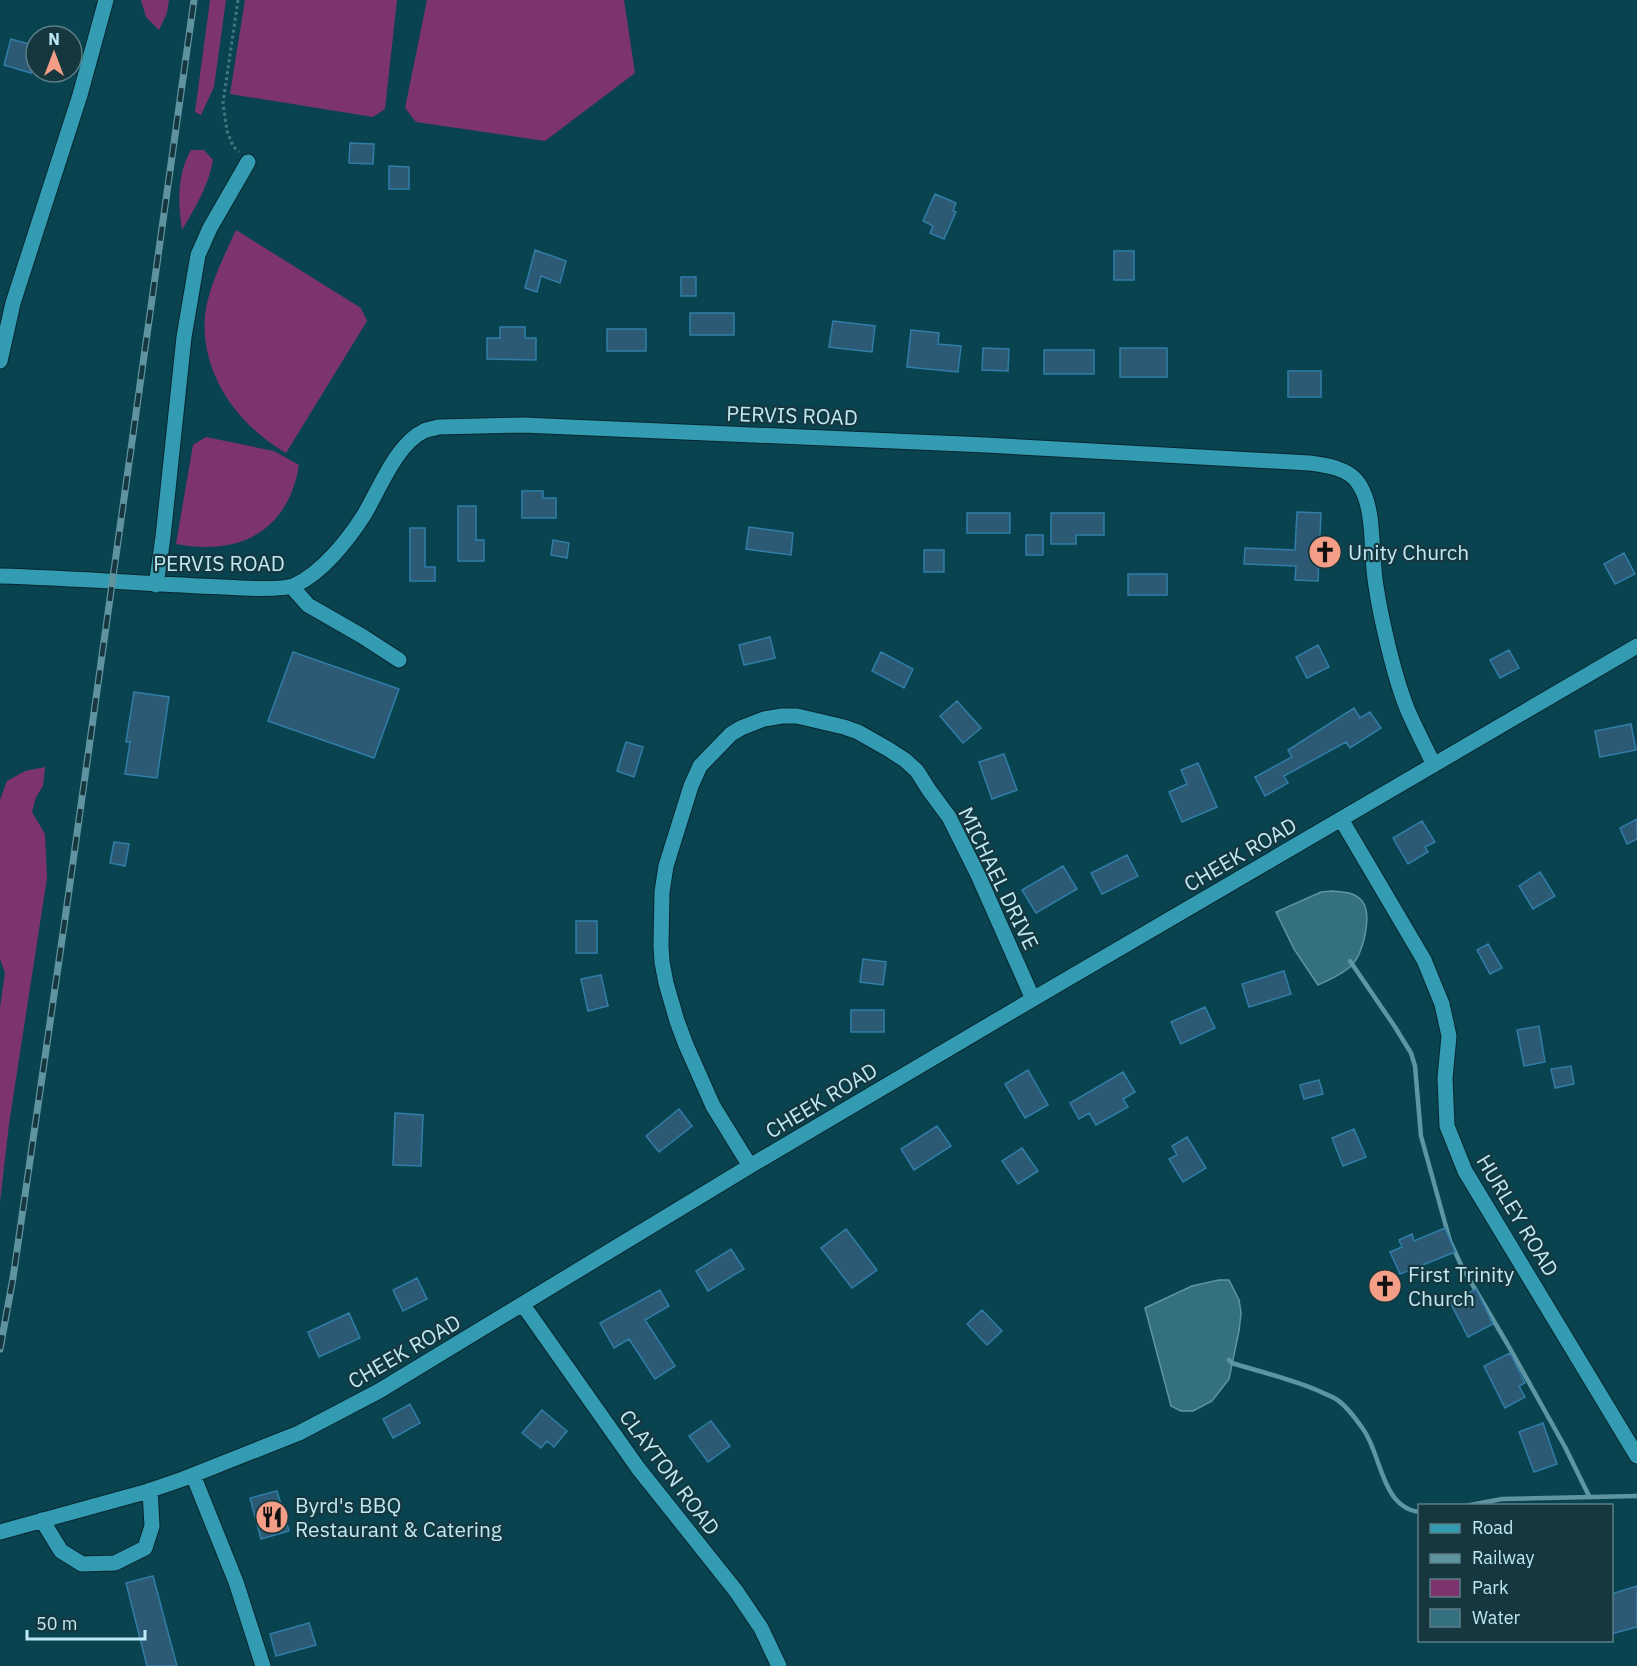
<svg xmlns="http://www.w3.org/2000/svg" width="1637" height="1666" font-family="'IBM Plex Sans',sans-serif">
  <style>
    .green { fill: #7d346e }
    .water { fill: #34707f; stroke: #5d95a3; stroke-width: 1.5 }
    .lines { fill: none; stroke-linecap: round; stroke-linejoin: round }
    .stream { stroke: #5d95a3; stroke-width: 4.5 }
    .building { fill: #2c5a74; stroke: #317da7; stroke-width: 1.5 }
    .minor-casing { stroke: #07272f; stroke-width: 17 }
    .path { stroke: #417783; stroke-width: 3; stroke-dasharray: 3 3; stroke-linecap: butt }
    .minor { stroke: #339bb2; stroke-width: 15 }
    .rail-casing { stroke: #5f939f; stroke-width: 7 }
    .rail { stroke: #17373e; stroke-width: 4.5; stroke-dasharray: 14; stroke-linecap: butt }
    .labels { text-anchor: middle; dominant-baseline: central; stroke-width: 4.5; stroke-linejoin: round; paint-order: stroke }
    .street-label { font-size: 21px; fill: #bdeaf6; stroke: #17373e }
    .poi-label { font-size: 21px; fill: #bdeaf6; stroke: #17373e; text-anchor: start }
  </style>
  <rect width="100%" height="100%" fill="#094350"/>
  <path class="green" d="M141 0H169L167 13 159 30 146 17Z
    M210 0H226L214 87 201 115 195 112Z
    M245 0H397L385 109 373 117 230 94Z
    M427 0H624L635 73 545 141 416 122 405 108Z
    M191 150H204L213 160C209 185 195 208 182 230 178 202 177 174 191 150Z
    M236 230 361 308 367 321 286 453C235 424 194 365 207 303 213 278 225 254 236 230Z
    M206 437 274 451 299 465C288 532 239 556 176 544L193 445Z
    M45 767 43 786 36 797 32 812 45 834 47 878 9 1124 0 1202V1007L5 973 0 959V800L7 781 25 771Z"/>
  <path class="water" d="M1332 891C1344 892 1354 892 1362 901 1373 915 1363 955 1350 967 1341 975 1329 980 1318 985L1294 949 1276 912 1321 892Z
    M1219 1280H1229L1239 1300 1241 1313 1239 1331 1229 1379 1212 1401 1193 1411H1181L1171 1406 1145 1308 1192 1286Z"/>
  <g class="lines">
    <path class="stream" d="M1350 961 1395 1027 1411 1053 1415 1066 1421 1136 1450 1241 1462 1267 1508 1345 1565 1447 1589 1496
      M1229 1360 1232 1363C1261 1372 1291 1379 1319 1391 1325 1394 1331 1396 1336 1399 1347 1406 1356 1419 1363 1429 1382 1455 1381 1508 1420 1512
      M1465 1506 1502 1499 1637 1496"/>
  </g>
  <path class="building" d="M11 39 36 46V56L31 73 4 65Z
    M350 143 374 144 373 164 349 163Z
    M389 166 409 167V189H389Z
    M935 194 956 203 953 211 956 212 944 239 930 233 933 226 923 221Z
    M535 250 566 261 560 283 541 276 537 292 525 288Z
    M1114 251H1134V280H1114Z
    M681 277H696V296H681Z
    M690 313H734V335H690Z
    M833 321 875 326 872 352 829 347Z
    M500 327H525V338H536V360L487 359V338H500Z
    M607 329H646V351H607Z
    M911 330 939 333 938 344 961 346 958 372 907 367Z
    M983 348 1009 349 1008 371 982 370Z
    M1120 348H1167V377H1120Z
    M1044 350H1094V374H1044Z
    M1288 371H1321V397H1288Z
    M522 491H543V498H556V518H522Z
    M458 506H476V540H484V561H458Z
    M1297 512 1321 513 1318 581 1295 580 1296 566 1244 564 1245 548 1295 550Z
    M967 513H1010V533H967Z
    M1051 513H1104V535H1076V544H1051Z
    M749 527 793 533 791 555 746 549Z
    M410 528H425V567H435V581H410Z
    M1026 535H1043V555H1026Z
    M553 540 569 543 567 558 551 555Z
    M924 550H944V572H924Z
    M1624 553 1635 574 1615 584 1604 564Z
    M1128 574H1167V595H1128Z
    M770 637 775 658 744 665 739 645Z
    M1318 645 1329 667 1307 678 1296 657Z
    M1509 650 1519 668 1500 678 1490 660Z
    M293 652 399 689 374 758 268 721Z
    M881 652 913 669 904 688 872 671Z
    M134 692 169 697 157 778 125 774 130 742H126Z
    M957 701 981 728 963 743 940 716Z
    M1354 708 1360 718 1370 712 1381 728 1350 748 1346 742 1284 776 1288 783 1265 796 1255 777 1292 757 1288 750Z
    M1631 724 1636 750 1600 757 1595 731Z
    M626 742 643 747 634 777 617 771Z
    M1004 754 1017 790 992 799 979 762Z
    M1198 763 1217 807 1182 822 1169 792 1187 784 1181 770Z
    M1637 819V839L1627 844 1620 828Z
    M1422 821 1435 842 1425 847 1428 852 1408 864 1393 838Z
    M114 842 129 844 125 866 110 863Z
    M1127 855 1138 876 1102 894 1091 873Z
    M1063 866 1077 889 1036 913 1022 890Z
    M1540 872 1555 896 1533 909 1519 886Z
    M576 921H597V953H576Z
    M1488 944 1502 968 1490 974 1477 950Z
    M863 959 886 962 883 985 860 982Z
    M1284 971 1291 994 1249 1007 1242 984Z
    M601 975 608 1006 588 1011 581 979Z
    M1205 1007 1215 1028 1181 1044 1171 1022Z
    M851 1010H884V1032H851Z
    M1539 1026 1545 1062 1524 1066 1517 1030Z
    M1571 1066 1574 1084 1555 1088 1551 1069Z
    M1028 1070 1048 1105 1025 1118 1005 1084Z
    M1123 1072 1135 1092 1123 1099 1128 1107 1096 1125 1089 1113 1079 1119 1070 1103Z
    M1319 1080 1323 1094 1304 1099 1300 1085Z
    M679 1109 692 1126 659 1152 646 1136Z
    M395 1113 423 1115 421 1166 393 1165Z
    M937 1126 951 1146 914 1170 901 1149Z
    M1354 1129 1366 1157 1343 1166 1332 1138Z
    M1187 1137 1206 1168 1183 1182 1169 1159 1177 1155 1172 1146Z
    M1022 1148 1038 1171 1018 1184 1002 1161Z
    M1445 1228 1455 1252 1400 1274 1390 1252 1402 1247 1399 1240 1412 1234 1414 1241Z
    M846 1229 877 1270 852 1288 821 1248Z
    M731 1249 744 1269 708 1291 696 1271Z
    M417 1278 427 1299 403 1311 393 1290Z
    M1476 1289 1493 1324 1468 1337 1450 1302Z
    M660 1290 669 1306 645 1320 675 1366 655 1379 629 1339 614 1348 600 1323Z
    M982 1310 1002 1331 987 1345 967 1324Z
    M349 1313 360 1338 319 1357 308 1332Z
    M1510 1353 1525 1383 1519 1386 1525 1397 1505 1408 1484 1366Z
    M410 1404 420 1423 393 1438 383 1419Z
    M542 1410 567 1431 554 1447 547 1441 541 1448 522 1433Z
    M711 1421 730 1446 708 1462 689 1436Z
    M1543 1423 1557 1464 1534 1472 1519 1432Z
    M277 1491 289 1531 261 1539 250 1498Z
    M153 1576 177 1666H147L126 1583Z
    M1637 1586V1627L1611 1634V1594Z
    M309 1623 316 1645 276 1656 270 1634Z"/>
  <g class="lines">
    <defs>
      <path id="minor" d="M0 361 13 303 80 95 106 0
        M0 576C74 578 148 584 222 587 238 588 282 591 295 585 322 573 348 540 364 515 379 490 397 443 424 431 428 429 433 429 438 427L523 425 986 445 1309 463C1326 465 1349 468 1359 484 1374 508 1371 541 1374 569 1375 584 1378 599 1381 614 1387 643 1397 684 1408 711 1416 729 1425 747 1434 765
        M156 585 163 537 184 337 198 255 210 228 248 162
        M292 587 308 605 362 636 399 660
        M1341 819 1424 960 1442 1004 1449 1036 1445 1078 1447 1126 1465 1171 1637 1456
        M750 1166 713 1106 686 1045 677 1021 666 983 662 962 661 946 662 892 666 866 691 786 700 766 731 734 741 728 764 719 782 716H797L844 727 858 732 888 749 905 760 917 771 929 790 949 817 978 875 1033 999
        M523 1305 638 1468 736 1591 761 1628 779 1666
        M193 1475 236 1582 263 1666
        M42 1520 61 1551 82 1564 115 1563 145 1548 152 1526 150 1490
        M0 1532 145 1492 183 1479 299 1433 379 1391 750 1166 1033 999 1637 646"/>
    </defs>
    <use href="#minor" class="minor-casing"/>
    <path class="path" d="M238 0 223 103 227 131 233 146 239 152"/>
    <use href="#minor" class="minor"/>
    <defs>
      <path id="rail" d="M0 1349 13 1278 65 919 194 0"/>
    </defs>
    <use href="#rail" class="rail-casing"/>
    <use href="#rail" class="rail"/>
  </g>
  <defs>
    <symbol id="church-disc" viewBox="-11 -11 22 22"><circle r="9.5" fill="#f49e87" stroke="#17373e"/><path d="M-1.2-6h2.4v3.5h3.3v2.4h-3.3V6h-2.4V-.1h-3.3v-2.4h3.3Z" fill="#111"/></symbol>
    <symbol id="restaurant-disc" viewBox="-11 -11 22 22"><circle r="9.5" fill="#f49e87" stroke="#17373e"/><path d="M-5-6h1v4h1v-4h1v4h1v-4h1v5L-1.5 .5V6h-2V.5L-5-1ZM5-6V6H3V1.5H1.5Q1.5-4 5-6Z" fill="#111"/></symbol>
  </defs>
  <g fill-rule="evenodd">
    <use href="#church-disc" x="1306" y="533" width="38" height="38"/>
    <use href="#church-disc" x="1366" y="1267" width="38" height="38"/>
    <use href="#restaurant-disc" x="253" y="1498" width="38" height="38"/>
  </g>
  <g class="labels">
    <g class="street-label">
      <text transform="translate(792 415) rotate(2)">PERVIS ROAD</text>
      <text x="219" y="563">PERVIS ROAD</text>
      <text transform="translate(1240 854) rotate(-30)">CHEEK ROAD</text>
      <text transform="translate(999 878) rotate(64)">MICHAEL DRIVE</text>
      <text transform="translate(821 1100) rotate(-31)">CHEEK ROAD</text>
      <text transform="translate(1518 1215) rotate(59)">HURLEY ROAD</text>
      <text transform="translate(404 1351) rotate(-30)">CHEEK ROAD</text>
      <text transform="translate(670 1472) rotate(53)">CLAYTON ROAD</text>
    </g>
    <g class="poi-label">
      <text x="1348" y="552">Unity Church</text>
      <text x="1408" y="1274">First Trinity<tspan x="1408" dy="24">Church</tspan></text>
      <text x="295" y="1505">Byrd's BBQ<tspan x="295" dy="24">Restaurant &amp; Catering</tspan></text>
    </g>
  </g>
  <rect x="1418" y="1504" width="195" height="138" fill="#17373e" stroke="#597f88" stroke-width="1.5"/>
  <rect x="1430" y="1524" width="30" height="9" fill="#339bb2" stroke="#597f88" stroke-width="1.5"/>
  <text x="1472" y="1534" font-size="18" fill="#bdeaf6">Road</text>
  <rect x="1430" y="1554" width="30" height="9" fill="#5f939f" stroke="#597f88" stroke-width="1.5"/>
  <text x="1472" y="1564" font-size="18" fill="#bdeaf6">Railway</text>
  <rect x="1430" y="1579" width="30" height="18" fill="#7d346e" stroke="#597f88" stroke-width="1.5"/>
  <text x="1472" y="1594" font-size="18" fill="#bdeaf6">Park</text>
  <rect x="1430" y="1609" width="30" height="18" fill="#34707f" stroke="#597f88" stroke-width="1.5"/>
  <text x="1472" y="1624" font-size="18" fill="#bdeaf6">Water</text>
  <g transform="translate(54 54)"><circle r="28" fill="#17373e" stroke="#597f88" stroke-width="1.5"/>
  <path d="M0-4.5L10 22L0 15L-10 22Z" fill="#f49e87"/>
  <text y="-9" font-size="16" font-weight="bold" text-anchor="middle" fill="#bdeaf6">N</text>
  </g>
  <path d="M27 1630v9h118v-9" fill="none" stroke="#bdeaf6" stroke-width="3"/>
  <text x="36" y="1630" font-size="18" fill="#bdeaf6" stroke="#17373e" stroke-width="4.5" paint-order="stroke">50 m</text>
</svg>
